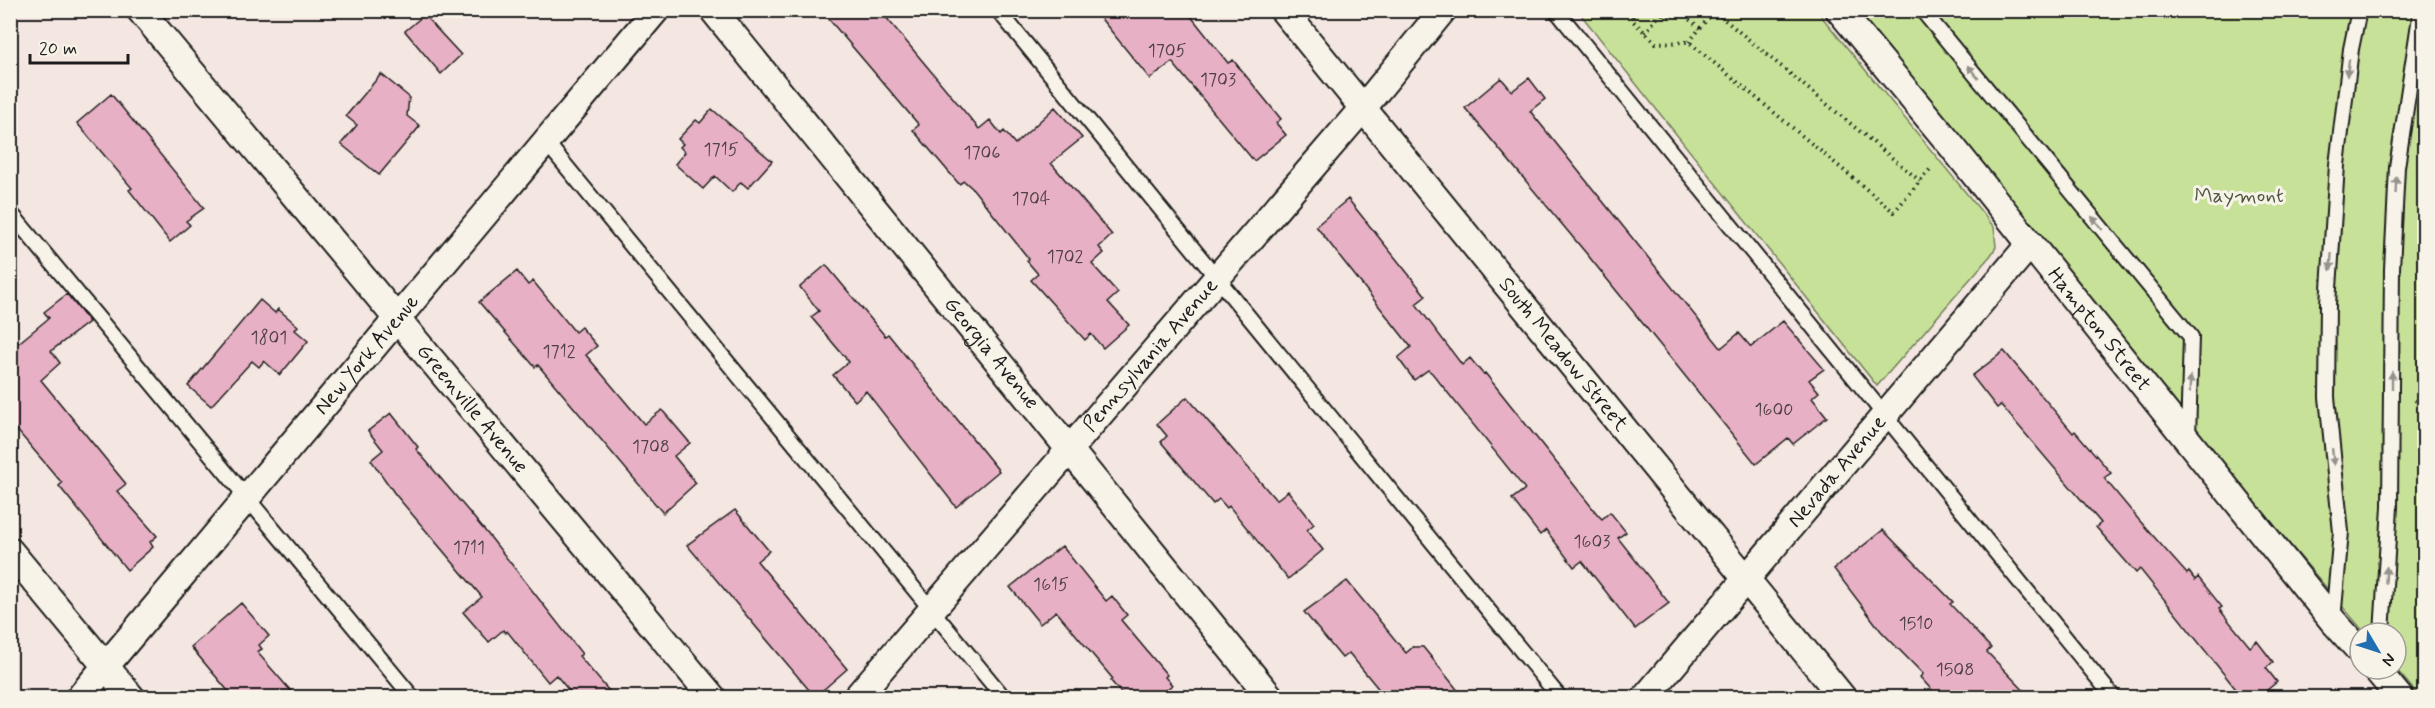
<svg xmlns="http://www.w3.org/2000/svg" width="2435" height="708" font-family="Mynerve,sans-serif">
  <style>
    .green { fill: #c7e298; stroke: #727f5a; stroke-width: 1.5 }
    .building { fill: #e8b0c4; stroke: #1c1c1c; stroke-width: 1.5 }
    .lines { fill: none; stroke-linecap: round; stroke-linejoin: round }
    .lane-casing { stroke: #1c1c1c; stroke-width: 18 }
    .street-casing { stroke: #1c1c1c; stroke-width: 30 }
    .path { stroke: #1c1c1c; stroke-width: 4; stroke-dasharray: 1.5 4.5; stroke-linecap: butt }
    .lane { stroke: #f7f3e8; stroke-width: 14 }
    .street { stroke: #f7f3e8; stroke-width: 26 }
    .oneway { fill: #94928c }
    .labels { text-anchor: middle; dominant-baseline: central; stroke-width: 6; stroke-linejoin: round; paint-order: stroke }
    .number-label { font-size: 18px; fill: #4f4146 }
    .park-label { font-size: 21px; fill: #4f5741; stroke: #f7f3e8 }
    .street-label { font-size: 21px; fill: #1c1c1c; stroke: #f7f3e8 }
  </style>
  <rect width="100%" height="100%" fill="#f4e6e1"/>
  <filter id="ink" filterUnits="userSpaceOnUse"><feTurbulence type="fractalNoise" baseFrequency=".0167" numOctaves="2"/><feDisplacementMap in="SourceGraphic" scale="12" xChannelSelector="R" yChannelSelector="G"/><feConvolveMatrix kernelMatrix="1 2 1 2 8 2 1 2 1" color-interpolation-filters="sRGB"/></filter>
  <g filter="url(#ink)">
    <path class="green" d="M1578 11H1817L1994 227 1996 247 1991 255 1877 386Z
      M1837 11H2424V697H2420L2396 669V633H2365Z"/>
    <path class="building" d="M821 10H880L979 129 990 120 1001 134 1004 131 1015 144 1055 107 1082 138 1051 163 1112 235 1099 247 1104 253 1092 264 1118 293 1108 302 1129 325 1103 348 1091 334 1085 340 1031 280 1038 274 1027 261 1029 259 973 189 964 181 959 184 913 130 919 125Z
      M1094 10H1186L1228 63 1233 60 1281 119 1276 123 1286 135 1254 161 1172 62 1150 79Z
      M424 15 461 55 441 74 405 31Z
      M381 74 409 97 407 116 420 126 379 175 341 144 357 125 346 116Z
      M1501 78 1512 91 1529 78 1545 99 1530 111 1721 348 1739 333 1751 347 1783 321 1824 369 1809 380 1819 392 1812 398 1827 417 1793 444 1788 438 1756 464 1586 253 1465 108Z
      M111 94 204 208 186 221 190 225 170 242 129 190 132 188 77 123Z
      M712 109 772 161 748 188 741 182 732 192 715 176 703 189 675 164 685 152 680 147 683 144 678 139 696 120 700 123Z
      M1348 199 1426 296 1416 304 1462 365 1470 358 1483 374 1485 373 1598 515 1602 519 1610 512 1626 532 1618 538 1669 603 1635 629 1582 561 1574 567 1546 530 1540 535 1512 499 1525 489 1432 373 1428 370 1414 380 1398 358 1411 347 1316 226Z
      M826 265 885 336 888 334 999 471 956 507 866 391 855 401 833 375 849 362 811 317 819 311 800 287Z
      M517 271 528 285 533 281 575 332 581 327 597 346 586 355 644 424 662 410 690 443 674 456 696 483 663 513 538 365 535 367 479 302Z
      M67 294 89 322 51 351 60 363 41 380 126 484 117 491 157 536 150 542 153 547 127 570 59 486 62 483 10 422V350L49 318 44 312Z
      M260 300 275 313 278 309 298 326 295 330 308 341 280 375 264 361 259 367 252 361 211 406 188 386Z
      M2004 351 2073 433 2075 431 2111 473 2104 478 2139 520 2187 574 2189 572 2195 580 2198 577 2222 607 2219 609 2250 647 2257 641 2273 662 2266 668 2277 682 2257 698H2243L2140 569 2136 573 2096 527 2101 523 2001 405 1997 408 1972 376Z
      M1187 397 1276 500 1288 491 1314 524 1307 530 1323 550 1288 579 1229 506 1227 508 1219 499 1213 504 1161 442 1167 436 1157 424Z
      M391 413 418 447 416 449 491 538 582 654 579 656 615 698H575L556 675 548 682 507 631 505 633 503 630 489 642 463 612 482 597 395 494 371 460 383 450 368 431Z
      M735 510 769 551 757 561 847 669 815 697 687 545Z
      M1883 530 1953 602 1950 604 1991 648 1987 652 2031 698H1939L1920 677 1923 674 1881 631 1834 569Z
      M1062 546 1106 601 1112 596 1127 615 1121 620 1167 675 1165 677 1172 685 1157 698H1125L1111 681 1113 679 1056 611 1040 624 1010 587Z
      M1347 581 1406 653 1413 647H1423L1464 698H1386L1349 653 1342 658 1304 612Z
      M241 603 269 636 259 645 262 649 257 652 297 698H234L191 647Z"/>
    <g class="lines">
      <defs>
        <path id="lane" d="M998 10 1560 698
          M1556 10 2114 698
          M1922 10 2191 337 2188 437
          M546 142 1004 698
          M10 212 413 698
          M2333 620 2341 532 2327 397 2328 304 2337 165 2351 49 2359 10
          M2382 633 2390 507 2392 269 2397 167 2421 10"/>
        <g id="street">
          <path id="s1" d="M140 10 713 698"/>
          <path id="s2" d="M713 10 1271 698"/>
          <path id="s3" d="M1283 10 1843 698"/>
          <path id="s4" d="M1839 10 1950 144 2333 621 2360 651"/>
          <path d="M10 551 132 698"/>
          <path d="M2376 669 2400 698"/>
          <path id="s5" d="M79 698 656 10"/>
          <path id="s6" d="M856 698 1363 108 1443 10"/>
          <path id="s7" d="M1645 698 2030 244"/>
        </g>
      </defs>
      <use href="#lane" class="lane-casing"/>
      <use href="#street" class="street-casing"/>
      <path class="path" d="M1632 10 1633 21 1656 43 1689 42 1894 212 1932 167
        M1658 10C1666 17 1673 18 1681 10
        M1680 12 1700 28
        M1645 33 1661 13
        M1689 42 1714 11 1920 181
        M2415 400 2424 407"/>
      <use href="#lane" class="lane"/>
      <use href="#street" class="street"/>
    </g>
    <defs><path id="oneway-solid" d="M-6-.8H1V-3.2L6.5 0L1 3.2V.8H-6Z" transform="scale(1.5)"/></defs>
    <g class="oneway">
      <use href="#oneway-solid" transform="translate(2348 68) rotate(97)"/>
      <use href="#oneway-solid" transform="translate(1973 72) rotate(-129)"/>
      <use href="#oneway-solid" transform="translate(2396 185) rotate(-87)"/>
      <use href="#oneway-solid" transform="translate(2097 223) rotate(-129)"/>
      <use href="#oneway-solid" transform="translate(2331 262) rotate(94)"/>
      <use href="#oneway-solid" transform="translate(2392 380) rotate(-90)"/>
      <use href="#oneway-solid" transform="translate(2190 384) rotate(-88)"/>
      <use href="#oneway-solid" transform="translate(2333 457) rotate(84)"/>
      <use href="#oneway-solid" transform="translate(2386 575) rotate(-86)"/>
    </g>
  </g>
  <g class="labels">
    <g class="number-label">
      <text x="1167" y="51">1705</text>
      <text x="1218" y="80">1703</text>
      <text x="721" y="150">1715</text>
      <text x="982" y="153">1706</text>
      <text x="1031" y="199">1704</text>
      <text x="1065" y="257">1702</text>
      <text x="269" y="338">1801</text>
      <text x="559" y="352">1712</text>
      <text x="1774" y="410">1600</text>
      <text x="651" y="447">1708</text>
      <text x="1592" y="542">1603</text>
      <text x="469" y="548">1711</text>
      <text x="1051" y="585">1615</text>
      <text x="1916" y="624">1510</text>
      <text x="1955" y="670">1508</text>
    </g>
    <g class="park-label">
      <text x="2239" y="196">Maymont</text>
    </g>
    <g class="street-label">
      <text stroke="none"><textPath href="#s4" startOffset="412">Hampton Street</textPath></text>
      <text stroke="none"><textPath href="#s5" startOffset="448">New York Avenue</textPath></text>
      <text stroke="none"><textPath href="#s2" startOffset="442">Georgia Avenue</textPath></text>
      <text stroke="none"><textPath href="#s3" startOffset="444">South Meadow Street</textPath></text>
      <text stroke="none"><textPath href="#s6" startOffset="452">Pennsylvania Avenue</textPath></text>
      <text stroke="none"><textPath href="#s1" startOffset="519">Greenville Avenue</textPath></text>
      <text stroke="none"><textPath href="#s7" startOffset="297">Nevada Avenue</textPath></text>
    </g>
  </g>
  <rect width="2435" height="708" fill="none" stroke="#f7f3e8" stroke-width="36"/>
  <rect x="18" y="18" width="2399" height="672" fill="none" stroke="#1c1c1c" stroke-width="2" filter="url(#ink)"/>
  <g transform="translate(2378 651) rotate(129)"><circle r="28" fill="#f7f3e8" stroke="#9f9d96" stroke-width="1.5"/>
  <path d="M0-4.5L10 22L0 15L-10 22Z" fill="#1f6fb2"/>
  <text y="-9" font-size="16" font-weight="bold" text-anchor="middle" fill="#1c1c1c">N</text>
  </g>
  <path d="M30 54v9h98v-9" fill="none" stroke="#1c1c1c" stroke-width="3"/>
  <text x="39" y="54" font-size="18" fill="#1c1c1c" stroke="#f7f3e8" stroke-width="4.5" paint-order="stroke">20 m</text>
</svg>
